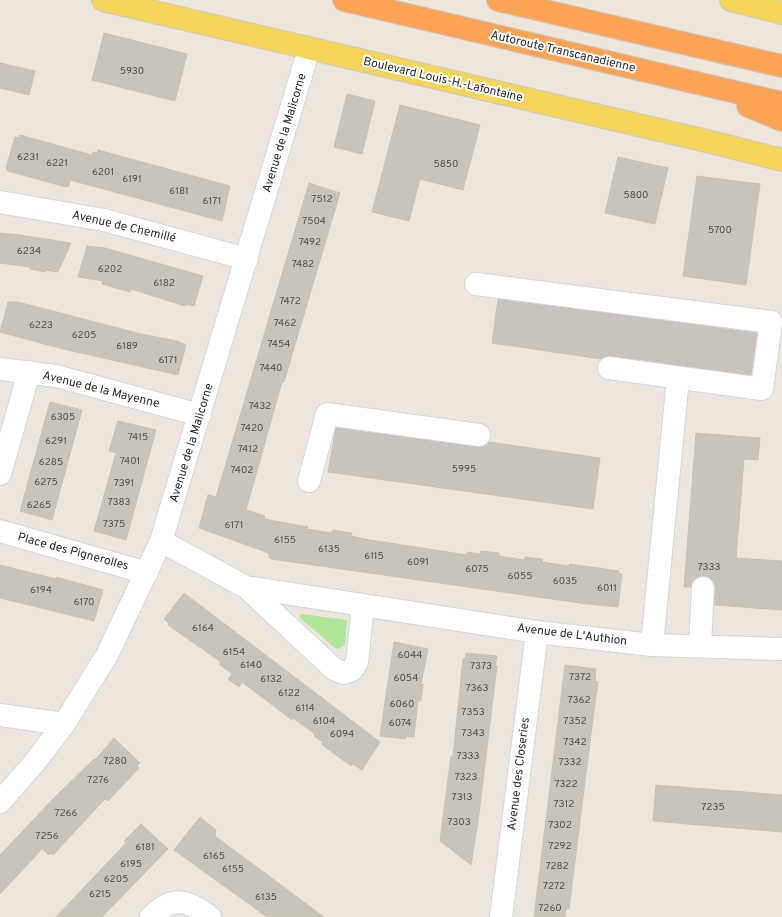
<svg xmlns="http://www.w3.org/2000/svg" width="782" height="917" font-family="Overpass,sans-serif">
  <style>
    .grass { fill: #afe596 }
    .building { fill: #c8c3bb; stroke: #c8c2b5 }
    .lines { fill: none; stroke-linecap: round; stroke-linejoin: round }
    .minor-casing { stroke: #d1d4e3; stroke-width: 24 }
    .major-casing { stroke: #c8c8c8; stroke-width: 24 }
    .highway-casing { stroke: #c8c8c8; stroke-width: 24 }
    .minor { stroke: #fff; stroke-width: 22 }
    .major { stroke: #f5d558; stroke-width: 22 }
    .highway { stroke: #ffa354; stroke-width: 22 }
    .labels { text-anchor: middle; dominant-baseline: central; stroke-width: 4; stroke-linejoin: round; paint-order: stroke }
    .number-label { font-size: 10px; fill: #52504e }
    .street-label { font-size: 12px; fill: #2a2a2a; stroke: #fff }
  </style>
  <rect width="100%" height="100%" fill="#ede6dc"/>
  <path class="grass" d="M302 614 347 620 345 645 338 649 335 648 300 618 299 616Z"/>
  <path class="building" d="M104 33 187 54 175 101 92 80Z
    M0 63 35 71 29 95 0 88Z
    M347 94 375 101 362 154 334 147Z
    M400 105 480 125 463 190 420 179 409 221 372 212Z
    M20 135 92 155 93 152 97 153 98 150 230 186 222 221 70 180 69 186 66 187 8 171 6 168 15 137 19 138Z
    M618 157 668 168 655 224 605 213Z
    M697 176 760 184 746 285 683 276Z
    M309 183 340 193 284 382H282L246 510 265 516 264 519 308 527 307 529 319 531 332 533 333 530 352 533 351 536 364 539 467 555V552L480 554 481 551 499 553V556L525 560V557L542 559V562L556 564 569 566 570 564 619 571 618 573 622 574 618 607 587 604 271 559 269 557V553L199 528 208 495 216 497Z
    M0 233 20 235 71 243 58 272 45 270V272L30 269V267L0 263Z
    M87 246 105 248 203 276 194 306 186 304 185 306 131 289 130 292 102 284 103 281 78 277Z
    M498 299 757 333 751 375 611 356 601 359 492 343Z
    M8 302H18L141 334 177 341 186 345 178 375 59 348 0 332Z
    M50 402 82 410 52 520 20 511Z
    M118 421 156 430 126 540 94 531 116 453 109 451Z
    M336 428 477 447 484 446 489 442 600 458 593 509 328 472Z
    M696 433 760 438 758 460 744 459 736 558 782 561V610L715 605 714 583 710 578 704 576 697 577 692 582 691 587H684Z
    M0 565 56 579V577L103 590 94 621 0 598Z
    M184 593 380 742 362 770 353 764 351 766 321 744 323 742 314 736 315 734 293 718 292 720 242 682 239 687 228 679 232 674 219 664 221 662 168 625 169 624 164 619Z
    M394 642 428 649 421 684H423L421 701H418L414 737 406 736V739L380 736Z
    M466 653 497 656 495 666H497L478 822 471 865 440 841 451 756H453L463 659H465Z
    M565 665 596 669 595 681 598 682 593 718 569 909H566L565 917H534Z
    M114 738 140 763 137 766 139 768 108 801 105 799 53 855 51 853 49 855 42 849 0 894V855L53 799 94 759 95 760Z
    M656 785 782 795V832L653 821Z
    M200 817 216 830 215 836 324 917H267L174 850Z
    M141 824 168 849 102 917H56L126 843 124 841Z"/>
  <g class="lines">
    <defs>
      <path id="minor" d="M0 202 104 220 247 259
        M476 284 771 322 762 389 609 368
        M0 369 56 376 200 415
        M0 474 29 372
        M309 481 327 414 479 435
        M0 531 147 573
        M161 541 246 587 537 632 652 645 782 649
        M246 587 334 669 344 673 352 670 357 662 363 606
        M652 645 678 378
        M700 645 703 588
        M0 715 64 724
        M0 802 35 762 64 724 107 655 161 541 309 49
        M151 917C173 895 188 900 210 917
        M501 917 537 632"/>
      <path id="major" d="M103 0 711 142 782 160
        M731 0 782 13"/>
      <path id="highway" d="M344 0 782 103
        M498 0 782 66
        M748 106 782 120"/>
    </defs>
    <use href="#minor" class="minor-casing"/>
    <use href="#major" class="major-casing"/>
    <use href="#highway" class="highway-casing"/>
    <use href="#minor" class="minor"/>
    <use href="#major" class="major"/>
    <use href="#highway" class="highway"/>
  </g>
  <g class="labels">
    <g class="number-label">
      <text x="132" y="71">5930</text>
      <text x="28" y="157">6231</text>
      <text x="57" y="163">6221</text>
      <text x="446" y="164">5850</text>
      <text x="103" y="172">6201</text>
      <text x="132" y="179">6191</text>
      <text x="179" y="191">6181</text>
      <text x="636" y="195">5800</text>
      <text x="322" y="199">7512</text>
      <text x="212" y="201">6171</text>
      <text x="314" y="221">7504</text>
      <text x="720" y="230">5700</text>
      <text x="310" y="242">7492</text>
      <text x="29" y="251">6234</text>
      <text x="303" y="264">7482</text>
      <text x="110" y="269">6202</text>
      <text x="164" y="283">6182</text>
      <text x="290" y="301">7472</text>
      <text x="285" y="323">7462</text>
      <text x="41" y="325">6223</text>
      <text x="84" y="335">6205</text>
      <text x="279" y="344">7454</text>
      <text x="127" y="346">6189</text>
      <text x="168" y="360">6171</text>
      <text x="271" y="368">7440</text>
      <text x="260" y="406">7432</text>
      <text x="63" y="417">6305</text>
      <text x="252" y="428">7420</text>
      <text x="138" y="437">7415</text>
      <text x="56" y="441">6291</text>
      <text x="248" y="449">7412</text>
      <text x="130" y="461">7401</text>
      <text x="51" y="462">6285</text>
      <text x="464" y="469">5995</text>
      <text x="242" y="470">7402</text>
      <text x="46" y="482">6275</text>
      <text x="124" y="483">7391</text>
      <text x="119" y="502">7383</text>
      <text x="39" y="505">6265</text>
      <text x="114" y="524">7375</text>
      <text x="234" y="525">6171</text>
      <text x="285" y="540">6155</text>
      <text x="329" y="549">6135</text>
      <text x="374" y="556">6115</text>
      <text x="418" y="562">6091</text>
      <text x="709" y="567">7333</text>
      <text x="477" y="569">6075</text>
      <text x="520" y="576">6055</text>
      <text x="565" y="581">6035</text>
      <text x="607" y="588">6011</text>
      <text x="41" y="590">6194</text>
      <text x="84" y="602">6170</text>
      <text x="203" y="628">6164</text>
      <text x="234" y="652">6154</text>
      <text x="410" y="655">6044</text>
      <text x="251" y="665">6140</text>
      <text x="481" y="666">7373</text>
      <text x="580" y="677">7372</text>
      <text x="406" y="678">6054</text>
      <text x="271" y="679">6132</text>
      <text x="477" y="688">7363</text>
      <text x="289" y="693">6122</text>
      <text x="579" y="700">7362</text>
      <text x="402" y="704">6060</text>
      <text x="305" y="708">6114</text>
      <text x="473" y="712">7353</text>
      <text x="324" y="721">6104</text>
      <text x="575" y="721">7352</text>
      <text x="400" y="723">6074</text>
      <text x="473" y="733">7343</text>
      <text x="342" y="734">6094</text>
      <text x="575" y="742">7342</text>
      <text x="468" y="756">7333</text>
      <text x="115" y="761">7280</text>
      <text x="570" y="762">7332</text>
      <text x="466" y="777">7323</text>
      <text x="98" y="780">7276</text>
      <text x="566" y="784">7322</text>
      <text x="462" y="797">7313</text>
      <text x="564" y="804">7312</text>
      <text x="713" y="807">7235</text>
      <text x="66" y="813">7266</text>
      <text x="459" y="822">7303</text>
      <text x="560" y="825">7302</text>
      <text x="47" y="836">7256</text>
      <text x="560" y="846">7292</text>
      <text x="145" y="847">6181</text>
      <text x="214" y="856">6165</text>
      <text x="131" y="864">6195</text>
      <text x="557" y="866">7282</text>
      <text x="233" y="869">6155</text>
      <text x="116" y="879">6205</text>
      <text x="554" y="886">7272</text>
      <text x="100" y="894">6215</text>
      <text x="266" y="897">6135</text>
      <text x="550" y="908">7260</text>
    </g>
    <g class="street-label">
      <text transform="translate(563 52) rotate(13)">Autoroute Transcanadienne</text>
      <text transform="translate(443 80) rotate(13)">Boulevard Louis-H.-Lafontaine</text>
      <text transform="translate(285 133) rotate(-73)">Avenue de la Malicorne</text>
      <text transform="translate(124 227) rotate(13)">Avenue de Chemillé</text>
      <text transform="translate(101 390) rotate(14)">Avenue de la Mayenne</text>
      <text transform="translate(192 443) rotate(-73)">Avenue de la Malicorne</text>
      <text transform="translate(73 552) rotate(15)">Place des Pignerolles</text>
      <text transform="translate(572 635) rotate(7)">Avenue de L'Authion</text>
      <text transform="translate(519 774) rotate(-83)">Avenue des Closeries</text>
    </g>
  </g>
</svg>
